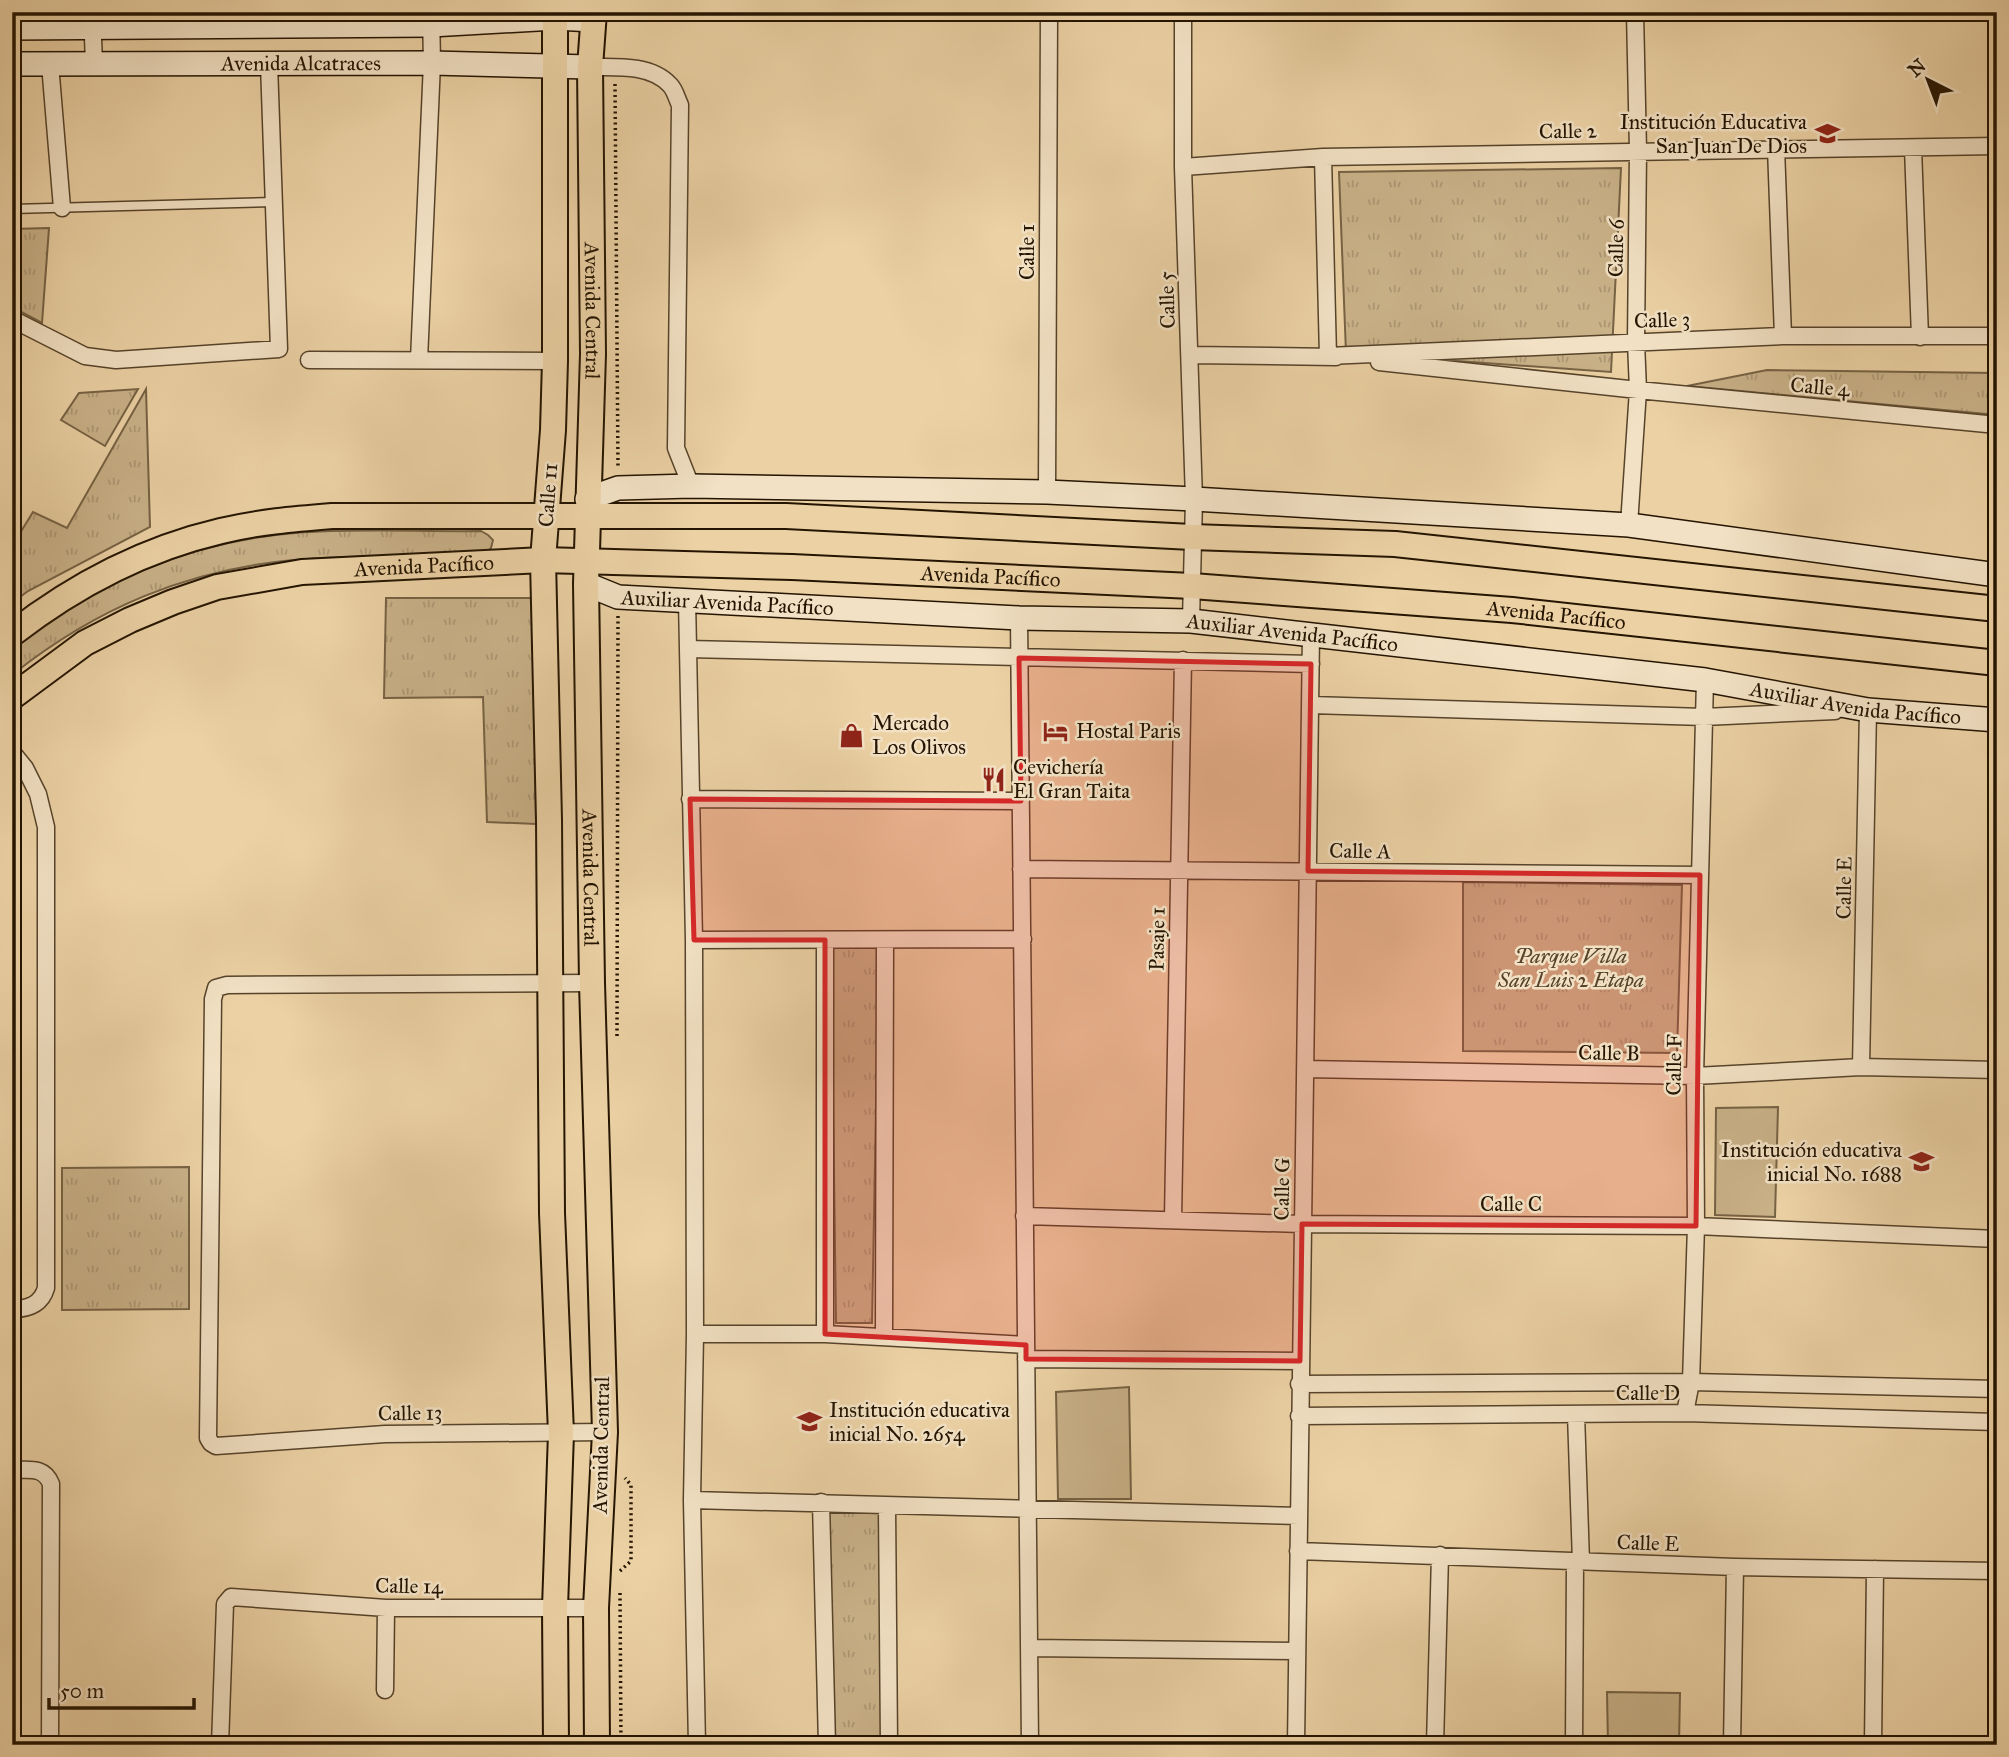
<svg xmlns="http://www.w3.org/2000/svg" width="2009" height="1757" font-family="'IM FELL Great Primer',serif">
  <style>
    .grass { fill: url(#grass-tufts); stroke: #766244; stroke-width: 2 }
    .pitch { fill: #c9b188; stroke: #766244; stroke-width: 2 }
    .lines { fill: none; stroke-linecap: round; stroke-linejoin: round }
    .service-casing { stroke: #56432a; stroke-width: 11 }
    .minor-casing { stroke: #56432a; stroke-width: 19 }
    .secondary-casing { stroke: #241401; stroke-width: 26 }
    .primary-casing { stroke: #241401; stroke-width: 28 }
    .path { stroke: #241401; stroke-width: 3.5; stroke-dasharray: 2 3.5; stroke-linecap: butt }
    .service { stroke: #f2e1c4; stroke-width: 8 }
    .minor { stroke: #f2e1c4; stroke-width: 16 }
    .secondary { stroke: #f2e1c4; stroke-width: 23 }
    .primary { stroke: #ebd1a4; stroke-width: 24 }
    .marked { fill: #d62828; fill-opacity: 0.2; stroke: #d62828; stroke-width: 5; stroke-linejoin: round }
    .labels { text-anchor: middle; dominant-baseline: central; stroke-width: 5; stroke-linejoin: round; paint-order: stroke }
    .street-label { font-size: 21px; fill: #241401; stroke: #f2e1c4 }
    .poi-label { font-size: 21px; fill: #241401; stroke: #f2e1c4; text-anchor: start }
    .park-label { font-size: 21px; font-style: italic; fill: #56432a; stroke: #f2e1c4 }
  </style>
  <defs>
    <pattern id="grass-tufts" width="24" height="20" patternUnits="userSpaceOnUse" patternTransform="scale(1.75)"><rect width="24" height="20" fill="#c9b188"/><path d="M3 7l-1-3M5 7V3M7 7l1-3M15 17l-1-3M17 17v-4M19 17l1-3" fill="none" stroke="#ac9774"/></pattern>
  </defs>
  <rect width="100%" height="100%" fill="#ebd1a4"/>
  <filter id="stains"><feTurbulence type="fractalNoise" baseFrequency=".00286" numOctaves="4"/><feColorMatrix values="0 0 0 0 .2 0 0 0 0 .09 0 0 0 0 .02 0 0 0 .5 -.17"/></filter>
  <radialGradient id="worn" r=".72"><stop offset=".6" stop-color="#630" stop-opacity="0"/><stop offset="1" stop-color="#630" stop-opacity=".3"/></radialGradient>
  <path class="grass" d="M1621 168 1611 372 1346 353 1339 172Z
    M49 228 42 323 12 307V229Z
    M1767 370 1997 373V415L1687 386Z
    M138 389 105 446 61 420 79 393Z
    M146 389 150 527 28 591 12 603V546L33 512 67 528Z
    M481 531 488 535 493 540 491 548 485 554C421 557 357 554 293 560 187 570 96 608 12 675V644C99 582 188 542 295 533 356 528 419 532 481 531Z
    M386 598H533L536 824 487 822 483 697 384 698Z
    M1463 882 1682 885 1677 1053 1463 1051Z
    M831 948H879L872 1323H836Z
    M189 1167V1309L62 1310V1168Z
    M827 1509 882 1513V1745H835Z"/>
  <path class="pitch" d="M1778 1107 1775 1217 1715 1215 1716 1108Z
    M1129 1387 1131 1499H1058L1056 1392Z
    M1607 1692 1680 1693 1679 1745H1608Z"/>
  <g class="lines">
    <defs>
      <path id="service" d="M12 209 275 202"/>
      <path id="minor" d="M92 12 94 64
        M1183 12V167L1194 499 1191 621
        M50 64 62 208
        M590 67C616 67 651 64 670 85 675 90 677 99 680 105L676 448 691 486
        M1776 148 1783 336
        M1913 148 1920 337
        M1323 157 1328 356 1783 336H1997
        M1183 167 1323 157 1997 146
        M12 319 85 356 116 360 279 349 269 64
        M1190 355 1336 357
        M309 360 555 361
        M419 360 432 63 431 12
        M1379 362 1638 390 1997 425
        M1047 492 1049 12
        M1629 525 1638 390 1636 342 1638 151 1635 12
        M687 600 694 940 695 1334 692 1500 697 1745
        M1019 618 1030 1745
        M688 649 1311 664
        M1311 705 1704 717 1835 711
        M1860 710H1868L1861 1067
        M12 752 25 768 38 794 46 827V1288C41 1305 28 1309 12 1309
        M690 799 1021 801
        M1021 869 1700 875
        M694 940 1023 939
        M825 940V1334
        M592 983 227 985 216 988 213 999 208 1438 211 1443 216 1446 385 1434 605 1432
        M1305 1069 1695 1076 1861 1067 1997 1070
        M1024 1216 1302 1224 1696 1226 1997 1239
        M1173 1219 1183 660
        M695 1334H825L1026 1345
        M884 1337 885 941
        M1026 1359 1300 1361
        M1299 1384 1691 1382 1997 1389
        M1685 1413 1691 1382 1696 1226 1695 1076 1705 680
        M1576 1414 1581 1562
        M1299 1416 1685 1413 1997 1422
        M12 1470C29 1470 44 1466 51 1484L50 1745
        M692 1500 1299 1516
        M821 1502 827 1745
        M887 1506 889 1745
        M1298 1551 1735 1567 1997 1571
        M1029 1648 1297 1651
        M385 1690 386 1608
        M220 1745 225 1604 231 1597 386 1608H596
        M1296 1745 1311 634
        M1435 1745 1440 1555
        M1574 1745 1575 1562
        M1732 1745 1735 1567
        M1873 1745 1875 1569"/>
      <g id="secondary">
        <path d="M12 28 431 25 555 18 594 20"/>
        <path id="s1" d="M12 64 432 63 590 67"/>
        <path d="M587 499 618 488 691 486 1047 492 1194 499 1629 525 1997 575"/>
        <path id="s2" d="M586 584 618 597 1019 618 1191 621 1705 680 1868 710 1997 720"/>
      </g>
      <g id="primary">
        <path d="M555 12V361L553 430 543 560 549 820 552 1213 561 1433 555 1608 556 1745"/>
        <path id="s3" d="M594 12 590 67 593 354 586 584 592 983 605 1432 596 1608 597 1745"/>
        <path d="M12 634C75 585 144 549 221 531 258 522 295 519 332 516H786L1192 537 1395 544 1997 609"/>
        <path id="s4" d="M12 697 85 643 130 620 173 602 217 587 302 572 543 560 792 567 1192 586 1512 610 1997 663"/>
      </g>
    </defs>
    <use href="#service" class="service-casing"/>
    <use href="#minor" class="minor-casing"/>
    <use href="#secondary" class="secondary-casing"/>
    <use href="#primary" class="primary-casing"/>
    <path class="path" d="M615 84 618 469
      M617 1036 618 616
      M620 1571 631 1561V1485L625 1478
      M620 1593 621 1745"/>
    <use href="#service" class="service"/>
    <use href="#minor" class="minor"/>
    <use href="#secondary" class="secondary"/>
    <use href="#primary" class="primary"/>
  </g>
  <path class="marked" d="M1019 658 1311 664 1308 871 1700 875 1696 1226 1302 1224 1300 1361 1026 1359V1345L825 1334V940H694L690 799 1021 801Z"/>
  <defs>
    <symbol id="school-bare" viewBox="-9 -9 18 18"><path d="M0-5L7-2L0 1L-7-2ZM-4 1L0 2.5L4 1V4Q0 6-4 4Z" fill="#8f2418" stroke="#f2e1c4" stroke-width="2.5" paint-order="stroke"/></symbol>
    <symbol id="hotel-bare" viewBox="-9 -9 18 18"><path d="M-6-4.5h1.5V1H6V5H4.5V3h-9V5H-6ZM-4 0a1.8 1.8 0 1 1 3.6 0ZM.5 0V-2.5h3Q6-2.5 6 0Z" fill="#8f2418" stroke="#f2e1c4" stroke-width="2.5" paint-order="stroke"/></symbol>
    <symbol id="shop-bare" viewBox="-9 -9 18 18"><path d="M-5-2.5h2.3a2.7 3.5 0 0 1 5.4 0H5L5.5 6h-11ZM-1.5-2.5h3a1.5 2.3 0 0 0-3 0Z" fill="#8f2418" stroke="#f2e1c4" stroke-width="2.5" paint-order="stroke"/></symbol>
    <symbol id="restaurant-bare" viewBox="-9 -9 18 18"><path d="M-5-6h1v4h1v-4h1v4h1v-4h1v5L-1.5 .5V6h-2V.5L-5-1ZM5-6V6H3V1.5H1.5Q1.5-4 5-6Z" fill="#8f2418" stroke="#f2e1c4" stroke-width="2.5" paint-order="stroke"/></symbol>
  </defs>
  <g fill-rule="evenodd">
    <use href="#school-bare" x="1810" y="116" width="35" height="35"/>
    <use href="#hotel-bare" x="1038" y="714" width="35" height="35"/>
    <use href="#shop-bare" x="834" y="718" width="35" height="35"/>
    <use href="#restaurant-bare" x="976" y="762" width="35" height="35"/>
    <use href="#school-bare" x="1904" y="1144" width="35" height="35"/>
    <use href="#school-bare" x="792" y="1404" width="35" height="35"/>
  </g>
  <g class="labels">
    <g class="street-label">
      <text stroke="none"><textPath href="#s1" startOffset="289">Avenida Alcatraces</textPath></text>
      <text transform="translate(1568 131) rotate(-1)">Calle 2</text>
      <text transform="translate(1616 248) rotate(-89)">Calle 6</text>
      <text transform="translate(1027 252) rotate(-90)">Calle 1</text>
      <text transform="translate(1167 300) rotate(-92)">Calle 5</text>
      <text stroke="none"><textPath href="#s3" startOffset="299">Avenida Central</textPath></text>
      <text transform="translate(1662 320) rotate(-2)">Calle 3</text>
      <text transform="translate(1820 387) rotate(5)">Calle 4</text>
      <text transform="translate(548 495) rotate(-86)">Calle 11</text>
      <text stroke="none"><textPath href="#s4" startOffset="443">Avenida Pacífico</textPath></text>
      <text stroke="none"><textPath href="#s4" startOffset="1010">Avenida Pacífico</textPath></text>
      <text stroke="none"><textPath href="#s2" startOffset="144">Auxiliar Avenida Pacífico</textPath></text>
      <text stroke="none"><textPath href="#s4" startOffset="1577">Avenida Pacífico</textPath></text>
      <text stroke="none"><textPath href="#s2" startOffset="710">Auxiliar Avenida Pacífico</textPath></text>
      <text stroke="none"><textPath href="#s2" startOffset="1278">Auxiliar Avenida Pacífico</textPath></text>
      <text transform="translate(1360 851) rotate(1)">Calle A</text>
      <text stroke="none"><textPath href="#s3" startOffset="866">Avenida Central</textPath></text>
      <text transform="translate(1844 888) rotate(-89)">Calle E</text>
      <text transform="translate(1157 939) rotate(-89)">Pasaje 1</text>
      <text transform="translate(1609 1053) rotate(1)">Calle B</text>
      <text transform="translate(1674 1065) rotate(-89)">Calle F</text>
      <text transform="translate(1282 1189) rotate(-89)">Calle G</text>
      <text x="1511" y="1204">Calle C</text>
      <text x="1648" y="1393">Calle D</text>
      <text transform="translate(410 1413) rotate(-1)">Calle 13</text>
      <text transform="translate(601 1445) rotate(-89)">Avenida Central</text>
      <text transform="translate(1648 1543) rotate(2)">Calle E</text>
      <text transform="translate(409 1586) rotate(1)">Calle 14</text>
    </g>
    <g class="poi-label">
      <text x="1807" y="122" text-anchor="end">Institución Educativa<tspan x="1807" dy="24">San Juan De Dios</tspan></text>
      <text x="872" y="723">Mercado<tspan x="872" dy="24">Los Olivos</tspan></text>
      <text x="1076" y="731">Hostal Paris</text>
      <text x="1013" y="767">Cevichería<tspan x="1013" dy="24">El Gran Taita</tspan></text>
      <text x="1902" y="1150" text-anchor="end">Institución educativa<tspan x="1902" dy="24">inicial No. 1688</tspan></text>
      <text x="829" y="1410">Institución educativa<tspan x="829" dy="24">inicial No. 2654</tspan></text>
    </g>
    <g class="park-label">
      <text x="1571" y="956">Parque Villa<tspan x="1571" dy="24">San Luis 2 Etapa</tspan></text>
    </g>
  </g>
  <rect width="2009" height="1757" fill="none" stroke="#ebd1a4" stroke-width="42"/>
  <rect x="14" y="14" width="1981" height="1729" fill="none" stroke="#241401" stroke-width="3.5"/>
  <rect x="21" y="21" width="1967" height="1715" fill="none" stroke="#241401" stroke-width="2"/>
  <g transform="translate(1928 80) rotate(318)" stroke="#f2e1c4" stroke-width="5" paint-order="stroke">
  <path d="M0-5L12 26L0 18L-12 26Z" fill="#241401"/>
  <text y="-10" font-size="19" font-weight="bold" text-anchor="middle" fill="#241401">N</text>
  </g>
  <path d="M49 1698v10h145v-10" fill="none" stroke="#241401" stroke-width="3.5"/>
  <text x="60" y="1698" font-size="21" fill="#241401" stroke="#f2e1c4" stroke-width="5" paint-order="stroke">50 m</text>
  <rect width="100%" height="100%" filter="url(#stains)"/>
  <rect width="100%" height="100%" fill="url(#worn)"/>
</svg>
